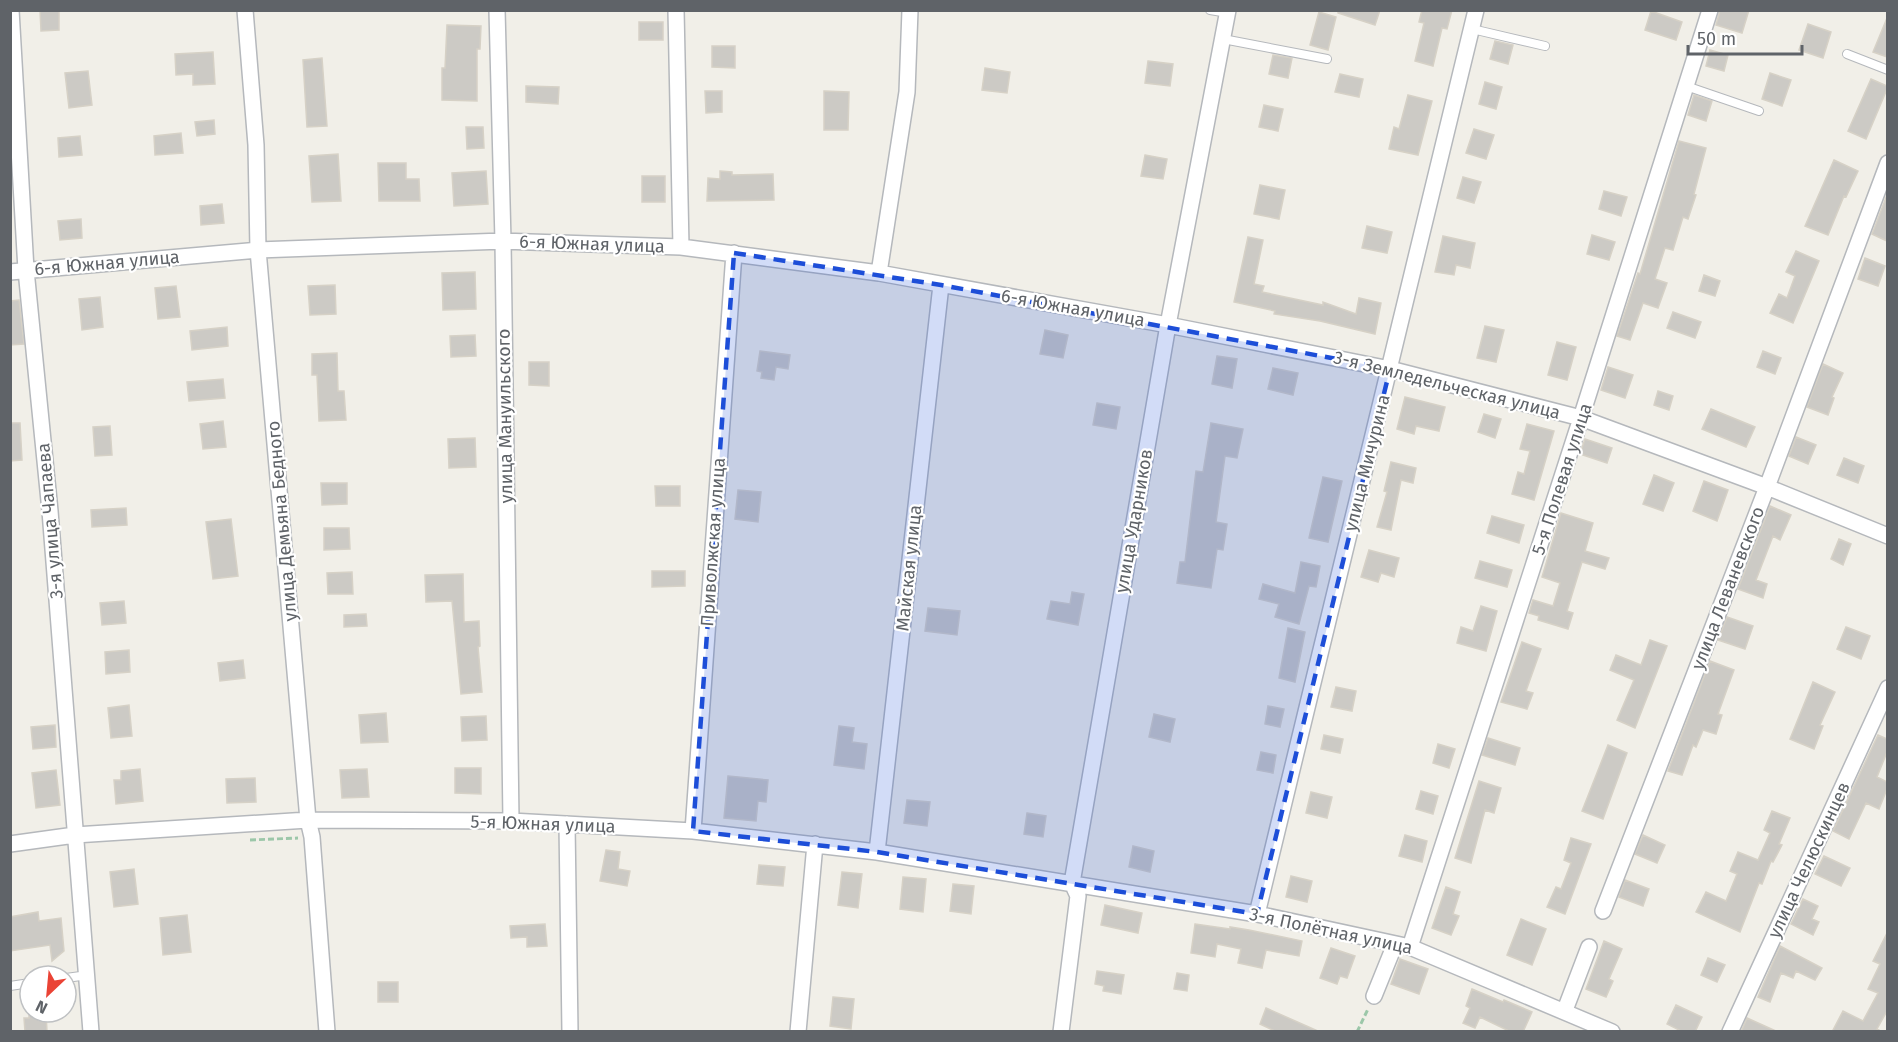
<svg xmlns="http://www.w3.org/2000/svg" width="1898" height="1042" font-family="'Fira Sans',sans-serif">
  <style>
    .building { fill: #cccac5; stroke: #d6d1c6; stroke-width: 1.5 }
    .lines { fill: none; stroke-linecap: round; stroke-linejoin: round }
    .lane-casing { stroke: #b5b8bc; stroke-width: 10 }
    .street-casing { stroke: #b5b8bc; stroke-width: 18 }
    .path { stroke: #9cc7a9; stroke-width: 3; stroke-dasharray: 6 3; stroke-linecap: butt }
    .lane { stroke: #fff; stroke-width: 8 }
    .street { stroke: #fff; stroke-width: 15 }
    .marked { fill: #1d4ed8; fill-opacity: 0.2; stroke: #1d4ed8; stroke-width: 4.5; stroke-dasharray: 12 8; stroke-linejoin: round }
    .labels { text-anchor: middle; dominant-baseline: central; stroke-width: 4.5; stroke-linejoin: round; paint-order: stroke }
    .street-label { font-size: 18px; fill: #5f6368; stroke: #fff }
  </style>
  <rect width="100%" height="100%" fill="#f1efe8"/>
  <path class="building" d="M40 10H59V30L41 31Z
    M1338 10H1380L1375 25 1338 13Z
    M1422 10H1452L1447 29 1442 28 1433 66 1415 61 1424 23 1419 22Z
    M1720 10H1749L1742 33 1716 25Z
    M1651 11 1682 22 1676 40 1645 30Z
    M1319 12 1336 17 1328 50 1310 45Z
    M1887 18V57L1873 52Z
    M639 22H663V40H639Z
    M1808 24 1831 32 1823 58 1799 50Z
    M447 25 481 26 480 49H477V101L442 100V68H445Z
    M1495 41 1513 45 1508 64 1490 59Z
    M712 46H735V68L712 67Z
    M1710 50 1728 55 1724 71 1706 66Z
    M213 52 215 84 193 85V74L176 75 175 54Z
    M1273 55 1292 58 1288 78 1269 74Z
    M322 58 327 126 307 127 303 60Z
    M1148 61 1173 64 1170 86 1145 83Z
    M985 68 1010 72 1007 93 982 90Z
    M88 71 92 105 69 108 65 73Z
    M1770 73 1791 80 1782 106 1762 99Z
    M1340 74 1363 79 1359 97 1335 92Z
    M1871 79 1887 86V89L1866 139 1848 131Z
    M1485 82 1502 87 1496 109 1479 104Z
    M526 86 559 87 558 104 526 102Z
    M705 91H722V112L706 113Z
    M824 91 849 92 848 130H824Z
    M1408 95 1432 101 1418 155 1389 149 1394 127 1399 129Z
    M1694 95 1712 101 1706 121 1688 115Z
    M1264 105 1283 109 1278 131 1259 127Z
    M214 120 215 134 197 136 195 122Z
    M466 127H483L484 148 467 149Z
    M1474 129 1494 135 1486 159 1466 153Z
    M181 133 183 153 155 155 154 136Z
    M80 136 82 155 59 157 58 138Z
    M1679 141 1706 148 1694 194 1696 195 1688 219 1683 217 1673 250 1665 248 1655 279 1667 283 1658 308 1643 303 1630 340 1617 336 1638 273 1640 274Z
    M338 154 341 201 312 202 309 156Z
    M1145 155 1167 159 1163 179 1141 176Z
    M1834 160 1858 171 1846 197 1844 196 1828 235 1805 226Z
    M378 163H406V179H419L420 201H379Z
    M486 171 488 204 454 206 452 173Z
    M720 171 732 172V175L773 174 774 200 707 201 708 178 720 179Z
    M642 176H665V202H642Z
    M1463 177 1481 182 1474 203 1457 198Z
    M1260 185 1285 190 1279 219 1254 214Z
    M1604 191 1627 197 1621 216 1599 209Z
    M1887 195V241L1872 234Z
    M222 204 224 223 201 225 200 206Z
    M81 219 82 238 60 240 58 221Z
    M1367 226 1392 232 1387 253 1362 248Z
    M1592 235 1615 242 1609 260 1587 254Z
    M1443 236 1475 243 1470 268 1456 265 1454 275 1435 272Z
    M1248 237 1263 240 1254 284 1264 286 1262 292 1323 305V302L1356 314 1359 298 1381 303 1375 334 1320 321 1274 314 1275 311 1234 302Z
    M1796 251 1819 261 1793 323 1770 313 1779 294 1787 298 1795 276 1786 272Z
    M1865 258 1885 266 1878 286 1858 279Z
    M475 272 476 309 443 310 442 273Z
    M1704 275 1720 281 1715 296 1699 291Z
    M335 285 336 314 310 315 308 286Z
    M176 286 180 317 158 319 155 288Z
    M100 297 103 327 82 330 79 299Z
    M19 300 24 344 10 345V301Z
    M1673 312 1701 322 1695 338 1667 328Z
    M1485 326 1504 330 1496 362 1477 358Z
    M227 327 228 346 192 350 190 331Z
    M1045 330 1068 335 1063 358 1040 354Z
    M475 335 476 356 451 357 450 336Z
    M1557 342 1576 347 1567 380 1548 375Z
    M760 351 790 355 788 369 776 367 774 380 761 378 762 372 757 371Z
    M1763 351 1781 358 1775 374 1757 367Z
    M337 353 338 391H344L346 420 319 421 317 375H312V354Z
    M1217 356 1237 359 1232 388 1212 384Z
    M529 362H549V386L529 385Z
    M1823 364 1843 373 1832 397 1834 398 1828 415 1807 407Z
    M1608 367 1633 375 1625 398 1601 390Z
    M1273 368 1298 373 1293 395 1268 389Z
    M223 379 225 398 189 401 187 382Z
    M1658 391 1673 396 1669 410 1654 405Z
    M1405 397 1445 407 1439 431 1416 426 1414 434 1397 429Z
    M1097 403 1120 407 1116 429 1093 425Z
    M1711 409 1755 427 1746 447 1702 429Z
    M1484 414 1501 419 1495 438 1478 432Z
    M223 421 226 447 203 449 200 424Z
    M10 423H20L22 460 10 461Z
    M1211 423 1243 429 1237 458 1225 456 1216 522 1227 524 1223 550 1217 549 1211 588 1177 583 1180 562H1185L1196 471 1203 472Z
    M1527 424 1554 431 1534 500 1512 494 1518 472 1524 474 1530 451 1520 449Z
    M110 426 112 455 95 456 93 427Z
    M1796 437 1816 445 1808 464 1789 456Z
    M475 438 476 467 449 468 448 439Z
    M1585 439 1612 448 1607 463 1580 454Z
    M1844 458 1864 466 1858 483 1837 475Z
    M1391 462 1416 468 1413 483 1401 480 1391 530 1377 527 1387 492 1384 491Z
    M1654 475 1674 483 1663 511 1643 504Z
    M1323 477 1342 481 1328 542 1309 538Z
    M1704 481 1728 490 1717 521 1693 511Z
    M321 483H347V504L322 505Z
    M655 486H680V506H656Z
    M738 490 761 492 758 522 735 519Z
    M1770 506 1791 515 1780 540 1773 536 1756 580 1767 584 1763 598 1738 589Z
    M126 508 127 525 92 527 91 510Z
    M1561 513 1593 523 1585 551 1609 558 1605 569 1582 562 1567 611 1573 613 1568 629 1538 620 1539 616 1529 613 1533 600 1553 606 1560 583 1542 577Z
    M1492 516 1524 525 1519 543 1487 533Z
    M231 519 238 576 213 579 206 522Z
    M324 528H349L350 549 324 550Z
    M1839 539 1851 544 1843 565 1831 559Z
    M1369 550 1399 558 1394 577 1381 573 1378 582 1361 577Z
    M1480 561 1512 570 1507 587 1475 578Z
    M1301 562 1320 566 1316 587 1309 586 1299 624 1275 617 1279 604 1259 599 1263 584 1295 593Z
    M652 571H685V586L652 587Z
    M352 572 353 594H328L327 573Z
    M463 574 464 622 479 621 480 646 478 647 482 692 461 694 452 601 426 602 425 575Z
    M1072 592 1084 594 1078 625 1047 619 1051 601 1070 604Z
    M124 601 126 623 102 625 100 603Z
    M1481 606 1497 611 1486 651 1457 643 1461 627 1473 631Z
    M928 608 960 611 957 635 925 631Z
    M366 614 367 626 344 627V615Z
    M1727 617 1753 626 1745 649 1718 640Z
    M1846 627 1870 636 1861 659 1837 649Z
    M1288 628 1305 632 1295 682 1279 678Z
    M1650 640 1667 646 1635 728 1617 720 1634 680 1610 670 1616 655 1641 665Z
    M1522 642 1541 649 1526 691 1533 693 1527 709 1501 702Z
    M129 650 130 672 106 674 105 652Z
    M243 660 245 678 220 681 218 663Z
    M1710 661 1734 670 1718 714 1722 715 1716 734 1703 730 1696 747 1693 745 1682 775 1668 771Z
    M1813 682 1835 692 1820 725 1823 726 1814 749 1790 739Z
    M1336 687 1356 691 1352 711 1331 707Z
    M129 705 132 736 111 738 108 708Z
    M1268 706 1284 709 1280 727 1265 724Z
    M386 713 388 742 361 743 359 715Z
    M1154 714 1175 719 1170 742 1149 737Z
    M486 716 487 740 462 741 461 717Z
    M55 725 56 747 33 749 31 727Z
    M839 726 854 728 852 742 867 744 864 769 834 765Z
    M1324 735 1343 739 1340 753 1321 749Z
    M1878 735 1887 739V752L1877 777 1887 782V789L1879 809 1866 803 1849 839 1833 831Z
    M1488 738 1520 748 1515 765 1482 755Z
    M1438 744 1455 749 1449 768 1433 763Z
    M1608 745 1627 753 1603 819 1582 811Z
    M1261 752 1276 755 1273 773 1257 770Z
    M455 768H481V794L455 793Z
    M140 769 143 801 116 804 114 780H121V771Z
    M367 769 369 797 342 798 340 770Z
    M56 770 60 805 36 808 32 773Z
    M728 776 768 780 766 802 758 801 756 821 724 818Z
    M255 778 256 802 227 803 226 779Z
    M1479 781 1501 788 1494 813 1485 810 1471 863 1455 858Z
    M1421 791 1438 796 1433 814 1416 809Z
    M1311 792 1332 797 1327 818 1306 813Z
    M907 800 930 802 927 826 904 823Z
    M1772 811 1790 818 1779 844 1782 845 1773 862 1771 861 1762 884 1759 883 1740 932 1696 912 1706 892 1726 901 1737 874 1730 871 1738 852 1758 860 1770 833 1764 830Z
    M1027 813 1046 816 1043 837 1024 834Z
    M1405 835 1427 841 1422 862 1399 856Z
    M1643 835 1665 845 1657 863 1635 854Z
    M1571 838 1591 844 1565 914 1547 907 1556 887 1561 889 1571 863 1564 860Z
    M1133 846 1154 851 1150 872 1129 867Z
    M606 850 620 852 618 869 630 871 627 886 600 881Z
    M1824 856 1850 868 1841 886 1815 874Z
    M759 865 785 867 783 886 757 884Z
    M134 869 138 904 114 907 110 872Z
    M842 872 862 874 858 908 838 905Z
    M1291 876 1312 881 1307 902 1286 897Z
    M903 877 926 879 923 912 900 909Z
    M1625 880 1649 889 1643 906 1619 897Z
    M953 884 974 886 971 914 950 911Z
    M1446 887 1460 892 1453 914 1459 916 1451 935 1432 928Z
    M1803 899 1818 906 1812 919 1819 922 1813 935 1791 924Z
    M1105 905 1142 913 1138 933 1101 925Z
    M38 912 39 921 61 918 64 951 52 961 50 945 10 951V917Z
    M187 915 191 952 163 955 160 918Z
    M1521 919 1546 929 1532 965 1507 955Z
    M545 924 547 946 527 947V937L511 938 510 926Z
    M1195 924 1230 929V927L1249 930 1302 941 1299 956 1266 950 1262 968 1238 963 1241 949 1217 944 1215 957 1191 953Z
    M1887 933V1011L1877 1029 1882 1032H1832L1843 1011 1863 1021 1878 993 1868 989 1880 964 1873 961Z
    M1604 941 1622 949 1609 979 1613 981 1606 997 1586 989Z
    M1780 946 1822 968 1815 980 1796 971 1793 978 1781 973 1770 1002 1758 997Z
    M1331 948 1355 956 1347 978 1340 976 1337 984 1320 978Z
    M1708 958 1725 965 1717 982 1701 975Z
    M1400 959 1428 969 1419 994 1391 984Z
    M1097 971 1124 975 1121 994 1103 991 1104 986 1095 984Z
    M1177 973 1189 975 1187 991 1174 989Z
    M378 982H398V1002H378Z
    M1472 989 1503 1002 1504 1000 1532 1012 1523 1032H1511L1480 1017 1475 1028 1463 1023 1470 1008 1466 1006Z
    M833 997 854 999 851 1029 830 1026Z
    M1676 1005 1702 1017 1695 1032H1683L1667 1024Z
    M1266 1008 1320 1032H1277L1260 1024Z
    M29 1012H46L47 1032H25L24 1018H29Z
    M1747 1018 1778 1032H1741Z"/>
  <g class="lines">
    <defs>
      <path id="lane" d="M1210 10 1228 13
        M1472 29 1545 46
        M1223 39 1327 59
        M1847 54 1888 70
        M1686 86 1759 111
        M66 978 88 975
        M10 986 30 983"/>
      <path id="street" d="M11 10 26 270 50 511 91 1032
        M245 10 256 145 258 250 308 820 312 837 327 1032
        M497 10 503 241 511 821
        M676 10 681 247
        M10 272 258 250 503 241 681 247 879 273 1168 325 1390 369 1581 418 1767 487 1888 536
        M879 273 907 92 910 10
        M567 824 570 1032
        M693 831 734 253
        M10 844 75 835 308 820 511 821 693 831 877 852 1257 914 1410 947 1612 1032
        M877 852 941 285
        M1603 911 1767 487 1888 163
        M1257 914 1476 10
        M1410 947 1581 418 1710 10
        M1374 996 1395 944
        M1565 1010 1589 947
        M798 1032 815 844
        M1061 1032 1078 896 1072 883 1168 325 1228 10
        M1730 1032 1888 688"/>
    </defs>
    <use href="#lane" class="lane-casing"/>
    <use href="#street" class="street-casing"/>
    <path class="path" d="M250 840 298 838
      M1357 1032 1368 1009"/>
    <use href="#lane" class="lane"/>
    <use href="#street" class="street"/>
  </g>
  <path class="marked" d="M734 253 941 285 1390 369 1257 914 877 852 693 831Z"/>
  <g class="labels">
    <g class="street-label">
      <text transform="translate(592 244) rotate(2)">6-я Южная улица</text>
      <text transform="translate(107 263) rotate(-5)">6-я Южная улица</text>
      <text transform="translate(1073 308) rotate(10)">6-я Южная улица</text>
      <text transform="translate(1447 385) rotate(14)">3-я Земледельческая улица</text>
      <text transform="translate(505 416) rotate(-91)">улица Мануильского</text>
      <text transform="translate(1367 463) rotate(-76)">улица Мичурина</text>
      <text transform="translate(1562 479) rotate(-72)">5-я Полевая улица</text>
      <text transform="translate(50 521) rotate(-95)">3-я улица Чапаева</text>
      <text transform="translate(282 521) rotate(-95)">улица Демьяна Бедного</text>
      <text transform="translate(1134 521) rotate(-80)">улица Ударников</text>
      <text transform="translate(713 542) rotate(-86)">Приволжская улица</text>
      <text transform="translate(909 568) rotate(-84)">Майская улица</text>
      <text transform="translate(1728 588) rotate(-69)">улица Леваневского</text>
      <text transform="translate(543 824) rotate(2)">5-я Южная улица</text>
      <text transform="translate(1809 860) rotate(-65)">улица Челюскинцев</text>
      <text transform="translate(1331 931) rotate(12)">3-я Полётная улица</text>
    </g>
  </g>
  <rect width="1898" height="1042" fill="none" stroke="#5f6368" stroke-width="24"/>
  <g transform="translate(48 994) rotate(206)"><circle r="28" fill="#ffffff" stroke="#bfc1c3" stroke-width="1.5"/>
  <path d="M0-4.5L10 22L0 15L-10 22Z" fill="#ea4335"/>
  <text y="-9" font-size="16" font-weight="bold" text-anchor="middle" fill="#5f6368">N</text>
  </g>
  <path d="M1688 45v9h114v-9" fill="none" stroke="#5f6368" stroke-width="3"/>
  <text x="1697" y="45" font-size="18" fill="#5f6368" stroke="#ffffff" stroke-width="4.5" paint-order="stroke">50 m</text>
</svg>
